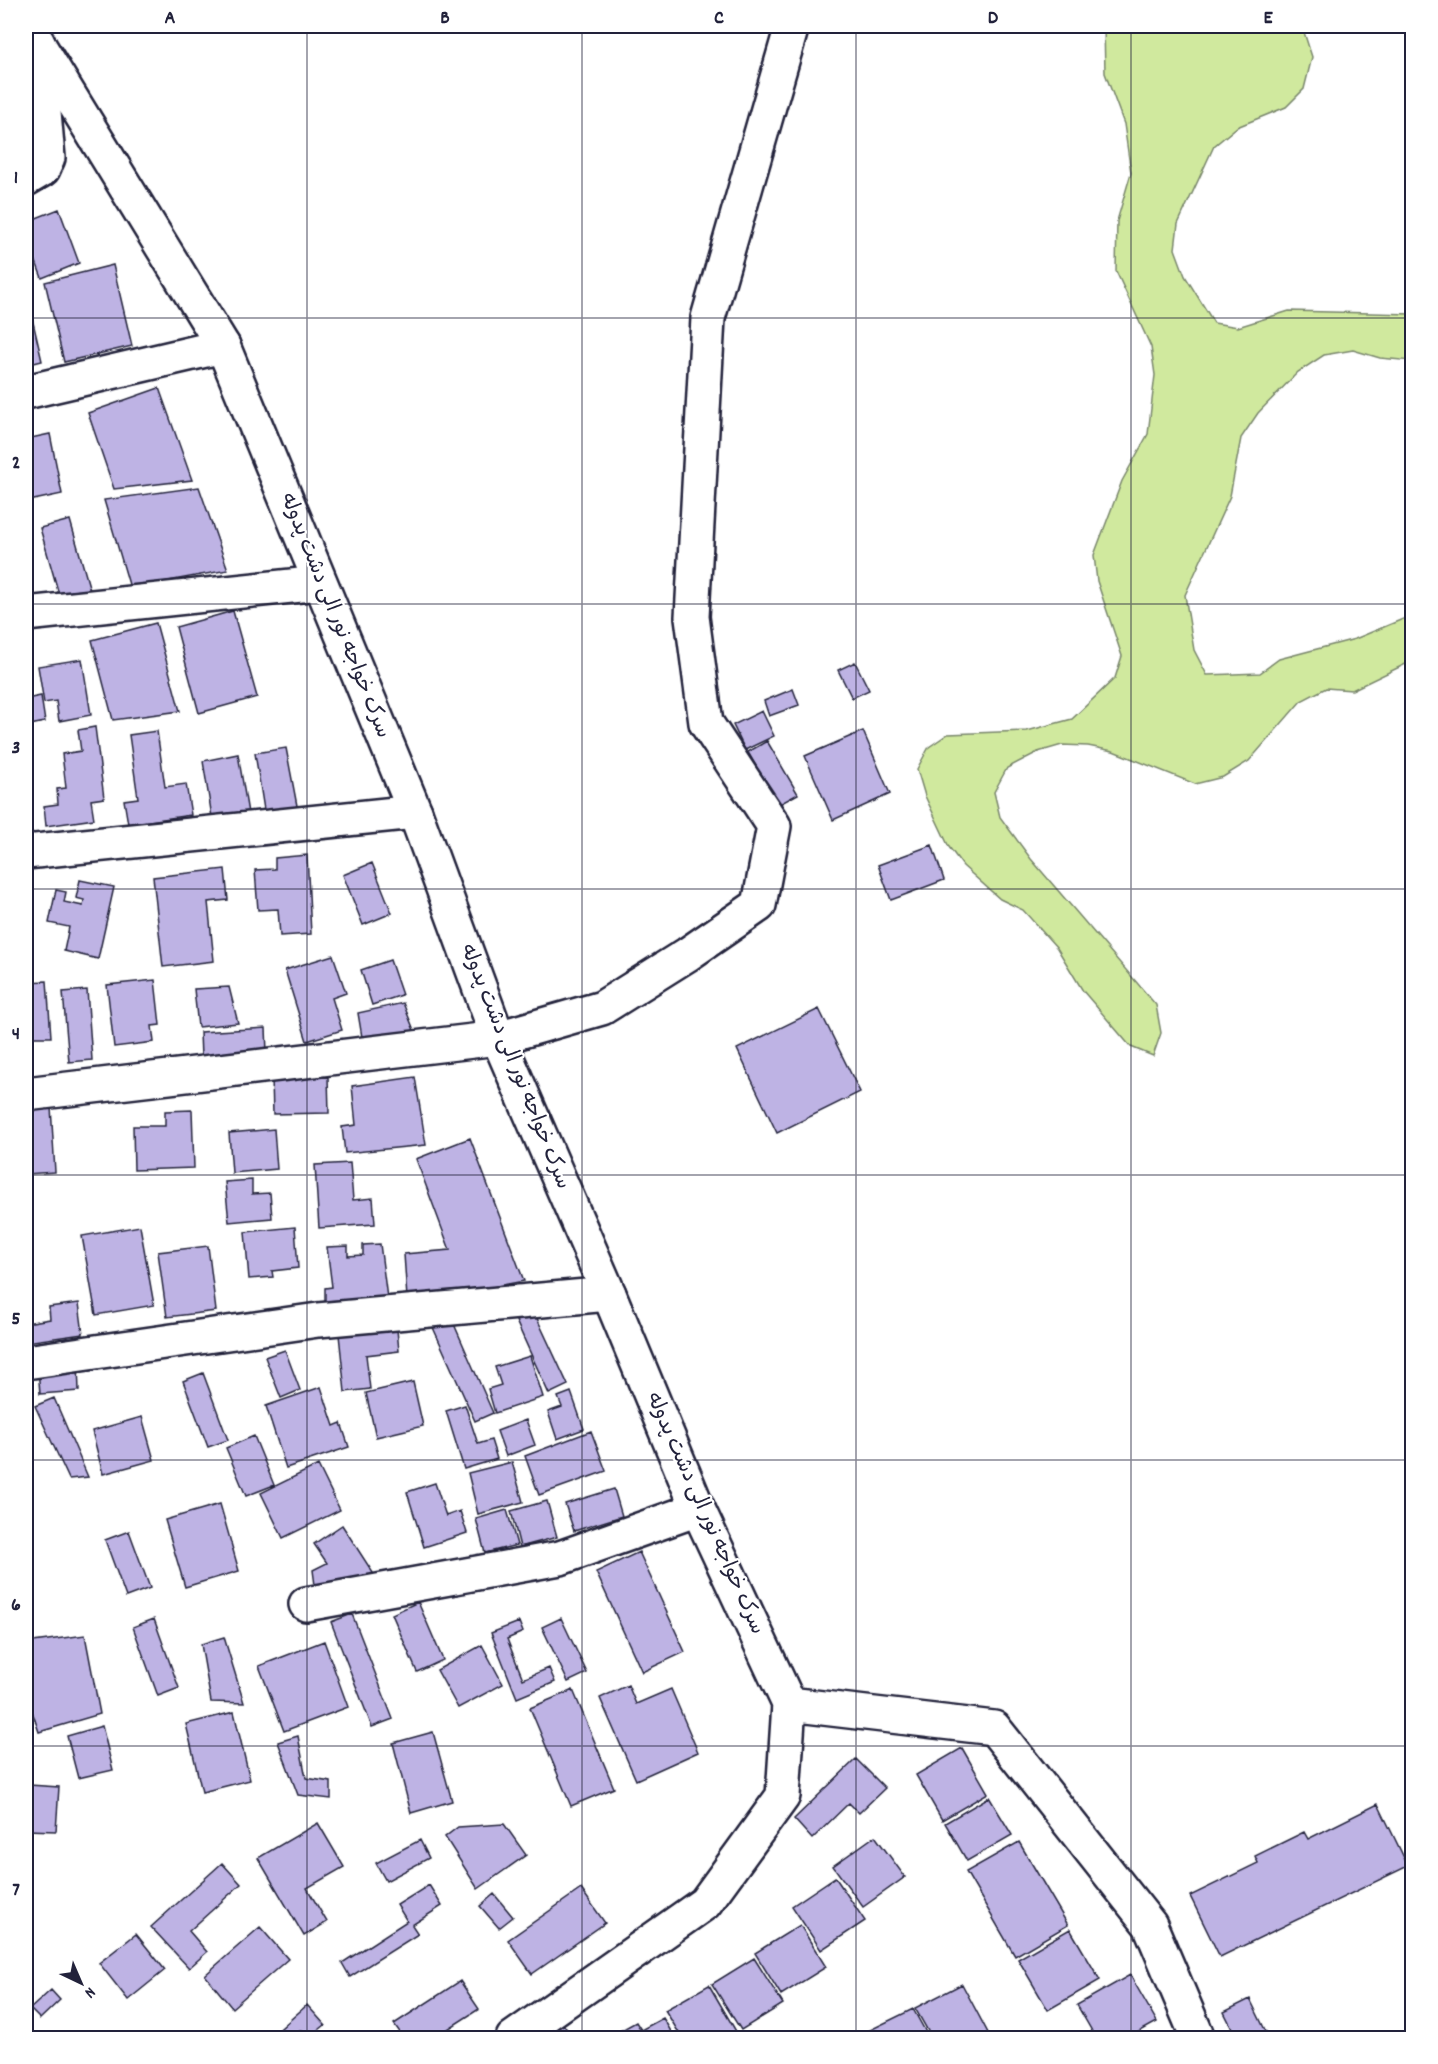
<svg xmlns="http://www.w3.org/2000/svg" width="1438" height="2064" font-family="Dekko,'Playpen Sans Arabic',sans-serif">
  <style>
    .green { fill: #d0e99e; stroke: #79866c; stroke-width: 1.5 }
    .building { fill: #beb3e4; stroke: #22223b; stroke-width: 1.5 }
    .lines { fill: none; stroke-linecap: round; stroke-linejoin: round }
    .minor-casing { stroke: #22223b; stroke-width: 38 }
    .secondary-casing { stroke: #22223b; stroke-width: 38 }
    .minor { stroke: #fff; stroke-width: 33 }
    .secondary { stroke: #fff; stroke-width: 33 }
    .grid { fill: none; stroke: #22223b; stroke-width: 1.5; stroke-opacity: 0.55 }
    .labels { text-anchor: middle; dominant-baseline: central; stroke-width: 4.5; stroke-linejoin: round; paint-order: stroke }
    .street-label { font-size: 21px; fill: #22223b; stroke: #fff }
    .neatline { fill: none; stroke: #22223b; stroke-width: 2 }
    .grid-label { font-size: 20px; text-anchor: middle; font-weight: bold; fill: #22223b }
  </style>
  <rect width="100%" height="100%" fill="#fff"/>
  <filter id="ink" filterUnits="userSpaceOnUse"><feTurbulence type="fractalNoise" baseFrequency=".0167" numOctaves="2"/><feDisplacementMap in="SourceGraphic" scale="12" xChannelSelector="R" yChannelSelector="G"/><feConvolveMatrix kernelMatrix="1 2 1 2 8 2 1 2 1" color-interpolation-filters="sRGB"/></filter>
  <g filter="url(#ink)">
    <path class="green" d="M1104 26H1302L1312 57 1304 89 1286 107 1237 127 1214 146 1178 224 1175 249 1185 276 1214 323 1238 327 1289 311 1412 314V361L1380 358 1353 350 1324 355 1298 372 1258 413 1241 438 1230 496 1185 595 1194 650 1207 675 1260 673 1279 659 1355 639 1403 619 1412 618V661L1352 690 1326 688 1301 701 1249 761 1223 777 1195 784 1113 751 1088 746 1062 745 1038 752 1007 768 994 792 1000 817 1031 859 1156 1005 1161 1033 1153 1056 1131 1047 1083 991 1057 948 1023 910 1000 899 963 866 949 847 925 796 917 769 929 747 948 734 1027 731 1072 719 1115 678 1122 656 1097 581 1094 555 1122 481 1148 434 1155 375 1151 347 1116 271 1117 221 1131 173 1124 124 1105 73Z"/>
    <path class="building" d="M26 104 40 133 26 140Z
      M59 209 79 263 42 278 26 235V222Z
      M113 265 132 346 64 362 45 282Z
      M32 318 42 361 26 365V320Z
      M159 388 192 480 114 489 88 413Z
      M50 434 62 494 29 501 26 481V439Z
      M199 487 228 570 130 588 104 500Z
      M70 520 90 590 60 598 40 528Z
      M233 611 257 697 199 713 176 627Z
      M156 623 180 711 113 720 92 640Z
      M82 659 91 715 59 721 56 701 44 703 38 666Z
      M855 662 869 690 852 698 838 670Z
      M793 689 799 705 769 716 764 701Z
      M41 696 45 722 30 725 26 699Z
      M762 711 774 736 745 750 733 725Z
      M95 727 104 798 91 800 94 819 46 826 44 806 58 804 57 789 66 788 62 754 81 751 78 730Z
      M157 731 165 787 186 784 191 815 128 824 124 800 138 798 129 735Z
      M863 731 890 794 833 820 805 756Z
      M767 741 798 794 778 805 748 752Z
      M286 748 298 811 265 816 255 753Z
      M238 754 248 813 212 817 203 761Z
      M932 845 944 880 891 900 878 865Z
      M307 855 311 934 280 936 278 909 258 910 255 870 275 869V858Z
      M372 863 392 913 363 925 343 875Z
      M225 869 228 900 208 902 214 961 163 967 153 877Z
      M80 880 114 887 98 959 64 951 69 927 49 923 56 890 66 892 64 902 83 906 84 900 76 898Z
      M26 910 33 912 26 942Z
      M333 955 346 993 332 998 342 1030 307 1041 285 970Z
      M390 960 402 995 372 1005 361 970Z
      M155 980 160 1025 152 1026 154 1042 114 1047 107 985Z
      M47 981 51 1037H26V982Z
      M229 987 238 1023 198 1027 194 989Z
      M87 990 92 1060 69 1062 63 992Z
      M403 1003 418 1040 364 1049 358 1013Z
      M819 1009 860 1092 777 1133 737 1049Z
      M266 1028 267 1053 201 1057 200 1032Z
      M328 1077 329 1113 273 1114 272 1078Z
      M415 1077 426 1145 345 1153 342 1127 356 1125 352 1086Z
      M51 1107 55 1172 26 1174V1109Z
      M192 1110 194 1168 134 1170 133 1126H165V1111Z
      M274 1129 277 1169 232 1173 229 1133Z
      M470 1138 524 1281 466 1292 407 1298 404 1254 450 1250 416 1159Z
      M350 1163 353 1200 373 1198 375 1224 319 1228 315 1165Z
      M252 1180V1194L270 1193 272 1218 229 1222 225 1182Z
      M140 1226 154 1305 96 1315 82 1236Z
      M295 1227 298 1268 272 1271 273 1277 249 1279 245 1232Z
      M380 1244 387 1298 325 1301V1288L332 1287 327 1247 348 1246V1256L363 1255V1245Z
      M208 1246 216 1311 167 1317 158 1252Z
      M79 1303 83 1334 26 1342V1323L50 1319 49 1307Z
      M534 1312 568 1385 549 1394 516 1321Z
      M450 1315 493 1413 475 1421 431 1323Z
      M396 1319 399 1351 366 1355 370 1389 345 1392 338 1325Z
      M285 1350 300 1390 281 1398 265 1357Z
      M530 1356 543 1397 495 1413 488 1389 501 1385 495 1367Z
      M78 1365 79 1391 40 1394 38 1368Z
      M203 1373 228 1440 208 1447 183 1381Z
      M413 1382 423 1426 376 1437 366 1393Z
      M321 1387 334 1426 341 1423 349 1447 286 1468 266 1406Z
      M571 1392 584 1429 557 1439 548 1412 562 1407 558 1397Z
      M54 1398 88 1477 69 1479 35 1406Z
      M465 1405 478 1444 491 1440 497 1459 464 1469 446 1411Z
      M142 1417 154 1460 103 1474 92 1431Z
      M526 1420 535 1445 506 1456 497 1431Z
      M591 1431 606 1471 539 1495 525 1456Z
      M254 1436 274 1485 246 1496 226 1448Z
      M512 1462 523 1502 478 1514 468 1473Z
      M318 1465 340 1510 283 1538 261 1493Z
      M435 1483 446 1516 460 1511 467 1533 424 1547 407 1492Z
      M614 1489 622 1516 574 1531 565 1504Z
      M547 1501 557 1537 520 1547 511 1511Z
      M220 1504 239 1571 185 1587 165 1520Z
      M507 1510 517 1545 485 1553 476 1519Z
      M342 1525 377 1579 315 1585 313 1570 327 1563 314 1544Z
      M129 1531 150 1588 126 1597 105 1540Z
      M639 1552 685 1652 642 1672 596 1572Z
      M418 1602 443 1660 417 1672 392 1614Z
      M352 1614 393 1719 372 1727 331 1622Z
      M561 1618 587 1673 568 1682 542 1627Z
      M154 1619 179 1688 158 1696 133 1627Z
      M519 1622 523 1632 507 1639 523 1679 549 1668 555 1682 517 1698 491 1633Z
      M85 1635 100 1714 39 1732 26 1693V1643Z
      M224 1637 244 1703 211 1702 201 1644Z
      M324 1641 348 1707 284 1731 259 1666Z
      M482 1645 503 1684 458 1708 437 1670Z
      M628 1685 636 1704 671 1689 698 1752 636 1780 600 1698Z
      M573 1690 614 1788 571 1806 530 1708Z
      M234 1712 250 1780 202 1792 186 1724Z
      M102 1726 113 1770 78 1778 67 1736Z
      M433 1732 452 1801 411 1813 393 1743Z
      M298 1736 306 1778 331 1782V1799L298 1795 278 1742Z
      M962 1748 988 1793 942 1820 916 1775Z
      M856 1759 885 1788 859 1813 849 1803 812 1839 794 1819Z
      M29 1785 59 1787 56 1831 26 1830Z
      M989 1797 1012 1835 967 1861 945 1823Z
      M1378 1804 1408 1866 1220 1957 1190 1896 1258 1863 1255 1856 1304 1832 1308 1839Z
      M318 1823 344 1867 307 1888 327 1922 304 1936 258 1858Z
      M504 1824 526 1855 478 1889 445 1837 458 1827Z
      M875 1836 905 1877 863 1907 833 1866Z
      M420 1840 429 1858 386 1881 376 1863Z
      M1019 1842 1068 1925 1015 1956 966 1872Z
      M222 1863 241 1884 189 1931 207 1952 189 1968 151 1927Z
      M835 1877 865 1921 821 1950 792 1906Z
      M429 1885 442 1906 412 1925 418 1934 350 1977 342 1963 407 1921 397 1905Z
      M581 1889 605 1923 532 1974 508 1940Z
      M494 1894 513 1917 499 1928 480 1906Z
      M800 1925 826 1967 781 1995 755 1953Z
      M260 1927 288 1959 232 2008 205 1975Z
      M1070 1929 1100 1980 1048 2010 1018 1959Z
      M136 1934 165 1970 128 2000 99 1963Z
      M754 1958 783 2004 741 2030 712 1984Z
      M1130 1975 1157 2022 1128 2038H1096L1077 2005Z
      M460 1981 479 2009 434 2038H404L394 2024Z
      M962 1984 988 2033 978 2038H932L915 2008Z
      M709 1985 737 2033 728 2038H682L665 2010Z
      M51 1990 60 2000 40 2019 30 2009Z
      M1250 1999 1269 2038H1237L1224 2012Z
      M307 2005 325 2025 309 2038 301 2030 292 2038H273L272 2036Z
      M913 2009 929 2038H870L866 2032Z
      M663 2018 675 2038H616L614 2034 636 2022 641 2030Z
      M563 2024 573 2038H542Z"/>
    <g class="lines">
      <defs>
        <path id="minor" d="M26 179 43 169 48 158 38 43
          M26 392 223 346
          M26 614 320 583
          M26 852 415 812
          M26 1094 498 1038 602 1008 688 954 759 905 774 826 706 723 692 617 708 318 792 26
          M26 1362 318 1320 609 1294
          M306 1604 560 1558 698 1509
          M789 1704 994 1728 1150 1925 1198 2038"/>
        <path id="secondary" d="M27 26 223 346 415 812 498 1038 609 1294 698 1509 789 1704 783 1796 705 1903 513 2038"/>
      </defs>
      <use href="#minor" class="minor-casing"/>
      <use href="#secondary" class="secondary-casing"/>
      <use href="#minor" class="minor"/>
      <use href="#secondary" class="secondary"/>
    </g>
  </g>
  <path class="grid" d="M307 26V2038M582 26V2038M856 26V2038M1131 26V2038M26 318H1412M26 604H1412M26 889H1412M26 1175H1412M26 1460H1412M26 1746H1412"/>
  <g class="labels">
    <g class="street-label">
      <text transform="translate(334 616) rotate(68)">سرک خواجه نور الی دشت پدوله</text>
      <text transform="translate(514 1067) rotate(68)">سرک خواجه نور الی دشت پدوله</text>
      <text transform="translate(704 1514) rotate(66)">سرک خواجه نور الی دشت پدوله</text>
    </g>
  </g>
  <rect width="1438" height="2064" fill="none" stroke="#fff" stroke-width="66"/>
  <g transform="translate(81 1983) rotate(136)" stroke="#ffffff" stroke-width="4.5" paint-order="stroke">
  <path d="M0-4.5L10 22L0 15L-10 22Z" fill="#22223b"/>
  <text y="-9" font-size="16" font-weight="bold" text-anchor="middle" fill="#22223b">N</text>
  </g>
  <rect x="33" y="33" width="1372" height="1998" class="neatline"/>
  <g class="grid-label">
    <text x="170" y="23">A</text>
    <text x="445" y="23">B</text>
    <text x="719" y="23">C</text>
    <text x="993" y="23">D</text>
    <text x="1268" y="23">E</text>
    <text x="16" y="183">1</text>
    <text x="16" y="468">2</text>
    <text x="16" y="753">3</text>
    <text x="16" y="1039">4</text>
    <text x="16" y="1324">5</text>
    <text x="16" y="1610">6</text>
    <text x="16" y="1895">7</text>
  </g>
</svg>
